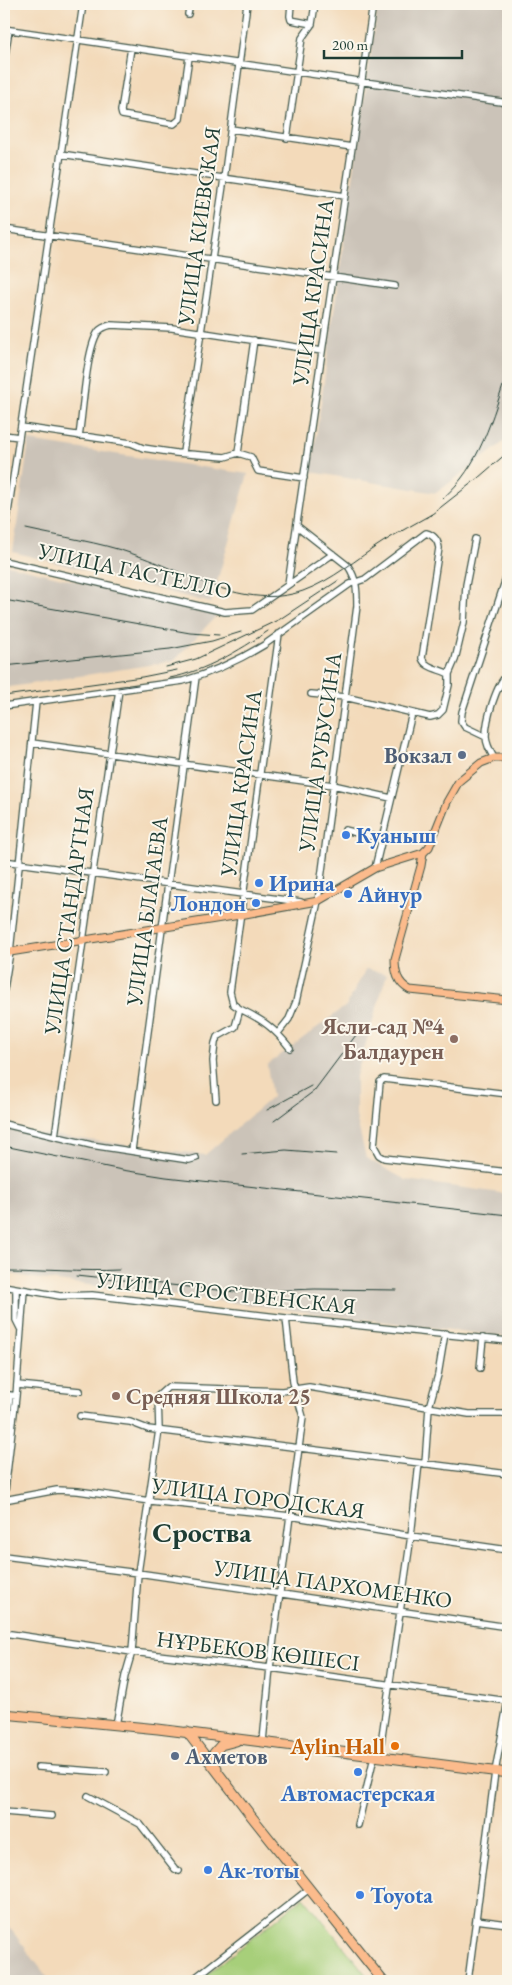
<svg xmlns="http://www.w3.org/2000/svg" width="512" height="1985" font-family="'EB Garamond',serif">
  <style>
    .industrial { fill: #cbc3b8 }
    .park { fill: #a7cf7a; stroke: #638657 }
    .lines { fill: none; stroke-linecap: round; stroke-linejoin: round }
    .minor-casing { stroke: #3f5548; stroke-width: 8 }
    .major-casing { stroke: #3f5548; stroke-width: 9 }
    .highway-casing { stroke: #3f5548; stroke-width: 11 }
    .minor { stroke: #fff; stroke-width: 5.5 }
    .major { stroke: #fbbb8c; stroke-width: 7 }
    .highway { stroke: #fbbb8c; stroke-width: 9 }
    .rail { stroke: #1f3d34; stroke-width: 1 }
    .service-dot { fill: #5c6f8a; stroke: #fbf7ec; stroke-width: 2 }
    .shop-dot { fill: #3f7fe0; stroke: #fbf7ec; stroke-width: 2 }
    .education-dot { fill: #8d6e63; stroke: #fbf7ec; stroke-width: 2 }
    .food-dot { fill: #e8710a; stroke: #fbf7ec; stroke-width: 2 }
    .labels { text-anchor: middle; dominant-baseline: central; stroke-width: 4; stroke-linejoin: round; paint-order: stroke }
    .street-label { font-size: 22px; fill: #1f3d34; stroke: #fbf7ec }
    .service-label { font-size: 22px; font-weight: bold; fill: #4e5e75; stroke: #fbf7ec; text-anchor: end }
    .shop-label { font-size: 22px; font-weight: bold; fill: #366cbe; stroke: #fbf7ec; text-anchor: start }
    .education-label { font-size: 22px; font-weight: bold; fill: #785e54; stroke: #fbf7ec; text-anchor: end }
    .food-label { font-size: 22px; font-weight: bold; fill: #c56008; stroke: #fbf7ec; text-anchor: end }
    .district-label { font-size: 28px; font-weight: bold; fill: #1f3d34; stroke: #fbf7ec }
  </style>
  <rect width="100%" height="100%" fill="#fbf7ec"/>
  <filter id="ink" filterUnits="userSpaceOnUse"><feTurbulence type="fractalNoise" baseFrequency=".02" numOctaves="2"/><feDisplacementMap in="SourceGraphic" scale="10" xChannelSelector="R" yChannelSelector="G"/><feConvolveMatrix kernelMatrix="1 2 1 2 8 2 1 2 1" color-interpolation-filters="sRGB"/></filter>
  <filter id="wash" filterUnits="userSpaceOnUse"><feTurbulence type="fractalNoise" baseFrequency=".0096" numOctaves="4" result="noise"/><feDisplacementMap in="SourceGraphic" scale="20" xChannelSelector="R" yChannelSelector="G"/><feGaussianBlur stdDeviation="1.12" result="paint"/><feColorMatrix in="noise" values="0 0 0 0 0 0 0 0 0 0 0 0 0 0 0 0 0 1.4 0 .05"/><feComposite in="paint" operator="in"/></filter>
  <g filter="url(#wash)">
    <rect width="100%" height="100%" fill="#f3daba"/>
    <path class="industrial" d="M378 4H508V439L436 493 311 472Z
      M29 441 248 474 211 603 13 552Z
      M4 564 217 615 174 661 4 688Z
      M366 969 387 974 356 1076V1116L366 1158 406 1180 508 1194V1337L40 1279 4 1273V1129L205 1155 272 1097 267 1065 346 1006Z
      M4 1920 50 1981H4Z"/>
    <path class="park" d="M304 1897 371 1981H199Z"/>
  </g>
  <g filter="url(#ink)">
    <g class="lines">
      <defs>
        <path id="minor" d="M291 4 290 16 291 20 312 24
          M188 14 190 4
          M4 29 508 103
          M131 48 121 111 122 115 174 124 180 119 189 57
          M4 62 9 30
          M231 129 352 147
          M287 138 302 38 312 24 315 4
          M61 154 345 196
          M4 229 395 286
          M21 427 131 443 143 448 176 453 225 457 238 453 251 457 258 471 304 478
          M4 435 19 437
          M79 436C83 412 86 350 98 332 101 328 107 326 111 325L172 328 322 351
          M183 452 224 179 247 4
          M238 453 254 340
          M4 540 83 4
          M4 561 225 612 252 610 333 554
          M288 584 373 4
          M311 694 345 697 430 717 438 715 443 710 449 685V674L455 660 464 622 466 585 475 539
          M4 706 183 681C211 673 239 660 264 645L350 584 365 579 426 533C434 535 438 541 439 548L422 658C425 668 440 669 449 674
          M486 737 465 727 461 721 462 712 508 572
          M32 743 333 785 391 798
          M494 758C490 751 486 744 486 736 486 720 496 684 508 674
          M345 830 382 839
          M4 861 301 902
          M375 868 412 713
          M4 989 10 952 36 702
          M240 1009C263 1020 274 1028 290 1048
          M278 1033 289 1019 296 1002 318 901 357 606C357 591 357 579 348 566L297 526
          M508 1094 384 1079 380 1082 374 1146 379 1155 384 1158 508 1172
          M216 1100 213 1061 215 1043 217 1037 235 1027 240 1009 233 1004 230 992 279 634
          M4 1124 91 1145 189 1160 196 1158
          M55 1136 119 690
          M132 1150 196 677
          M4 1286 60 1296 92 1295 286 1318 508 1341
          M16 1289V1320L21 1330
          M480 1368 483 1338
          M18 1385 80 1391
          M80 1416 130 1422 148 1429 508 1474
          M4 1446 10 1395 16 1396 24 1290
          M425 1464 429 1407 438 1375 445 1333
          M4 1499 16 1396
          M4 1500 57 1490 78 1491 150 1501 290 1516 411 1536 508 1550
          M4 1556 138 1573 508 1627
          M4 1633 132 1652 270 1668 508 1701
          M116 1725 125 1676 132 1652 138 1573 159 1430 158 1396 168 1387 282 1391 309 1387 469 1414H508
          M263 1741 270 1668 303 1417 293 1382 286 1318
          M379 1757 411 1536 419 1463
          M38 1767 106 1772
          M88 1796 140 1824 175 1869 179 1871
          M4 1812 52 1816
          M358 1825 374 1757
          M476 1920 508 1924
          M191 1981 309 1889
          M468 1981 495 1772 508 1700"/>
        <path id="major" d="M423 853 421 866 395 959C395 972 397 983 410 990L508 1000
          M4 953 240 915 318 901 375 868 423 853 429 847 447 802 459 781 481 763 494 758H508"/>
        <path id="highway" d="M4 1714 158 1729 508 1773
          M187 1732 252 1817 383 1981
          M217 1768 214 1764V1753L221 1745 236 1741"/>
      </defs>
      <use href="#minor" class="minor-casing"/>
      <use href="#major" class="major-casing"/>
      <use href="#highway" class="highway-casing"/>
      <use href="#minor" class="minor"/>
      <use href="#major" class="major"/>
      <use href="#highway" class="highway"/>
      <path class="rail" d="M442 499C481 466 492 417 508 371
        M427 518 478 478 508 452
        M26 529C61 537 99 542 133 554 187 572 244 611 303 591 333 580 356 559 383 542 399 532 416 523 432 514
        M4 600 190 633 219 635
        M4 666 170 649 212 641 241 632
        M166 667 196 659 280 619 339 580
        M170 678C205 671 239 651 268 631
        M118 688 138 685
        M4 696 142 677 177 670
        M267 1110 311 1086
        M274 1121 314 1091 356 1035
        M4 1146 122 1170 166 1177 508 1215
        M242 1154 286 1150 336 1154
        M4 1267C43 1267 81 1271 120 1269
        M77 1275 236 1292 315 1289 397 1290"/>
    </g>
  </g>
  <g class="service-dot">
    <circle cx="462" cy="755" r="5"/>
    <circle cx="175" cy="1756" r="5"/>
  </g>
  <g class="shop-dot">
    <circle cx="346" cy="835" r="5"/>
    <circle cx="259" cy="883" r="5"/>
    <circle cx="348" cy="894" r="5"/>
    <circle cx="256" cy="903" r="5"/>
    <circle cx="358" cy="1772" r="5"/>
    <circle cx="208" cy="1870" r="5"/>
    <circle cx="360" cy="1895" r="5"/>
  </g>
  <g class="education-dot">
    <circle cx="454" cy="1039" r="5"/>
    <circle cx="116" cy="1396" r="5"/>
  </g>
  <circle class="food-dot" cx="395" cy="1746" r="5"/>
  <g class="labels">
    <g class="street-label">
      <text transform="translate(199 226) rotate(-82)">УЛИЦА КИЕВСКАЯ</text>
      <text transform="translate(313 292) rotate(-82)">УЛИЦА КРАСИНА</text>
      <text transform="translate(135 571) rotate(12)">УЛИЦА ГАСТЕЛЛО</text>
      <text transform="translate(320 752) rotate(-82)">УЛИЦА РУБУСИНА</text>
      <text transform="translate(241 783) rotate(-82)">УЛИЦА КРАСИНА</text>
      <text transform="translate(69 911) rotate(-82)">УЛИЦА СТАНДАРТНАЯ</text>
      <text transform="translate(147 911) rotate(-82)">УЛИЦА БЛАГАЕВА</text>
      <text transform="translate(226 1293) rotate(6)">УЛИЦА СРОСТВЕНСКАЯ</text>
      <text transform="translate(258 1498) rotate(7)">УЛИЦА ГОРОДСКАЯ</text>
      <text transform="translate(333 1584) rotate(8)">УЛИЦА ПАРХОМЕНКО</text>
      <text transform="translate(258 1651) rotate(7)">НҰРБЕКОВ КӨШЕСІ</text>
    </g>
    <g class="service-label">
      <text x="452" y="755">Вокзал</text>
      <text x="185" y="1756" text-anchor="start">Ахметов</text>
    </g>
    <g class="shop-label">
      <text x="356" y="835">Куаныш</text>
      <text x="269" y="883">Ирина</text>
      <text x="358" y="894">Айнур</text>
      <text x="246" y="903" text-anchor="end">Лондон</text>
      <text x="358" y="1793" text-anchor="middle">Автомастерская</text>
      <text x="218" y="1870">Ак-тоты</text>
      <text x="370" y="1895">Toyota</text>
    </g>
    <g class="education-label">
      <text x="444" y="1026">Ясли-сад №4<tspan x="444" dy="25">Балдаурен</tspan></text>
      <text x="126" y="1396" text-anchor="start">Средняя Школа 25</text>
    </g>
    <g class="food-label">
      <text x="385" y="1746">Aylin Hall</text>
    </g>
    <g class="district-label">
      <text x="202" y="1532">Сроства</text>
    </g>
  </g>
  <rect width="512" height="1985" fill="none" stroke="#fbf7ec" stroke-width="20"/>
  <path d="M324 50v8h138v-8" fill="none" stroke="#1f3d34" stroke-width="2.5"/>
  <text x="332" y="50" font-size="15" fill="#1f3d34" stroke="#fbf7ec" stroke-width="4" paint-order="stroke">200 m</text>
</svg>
